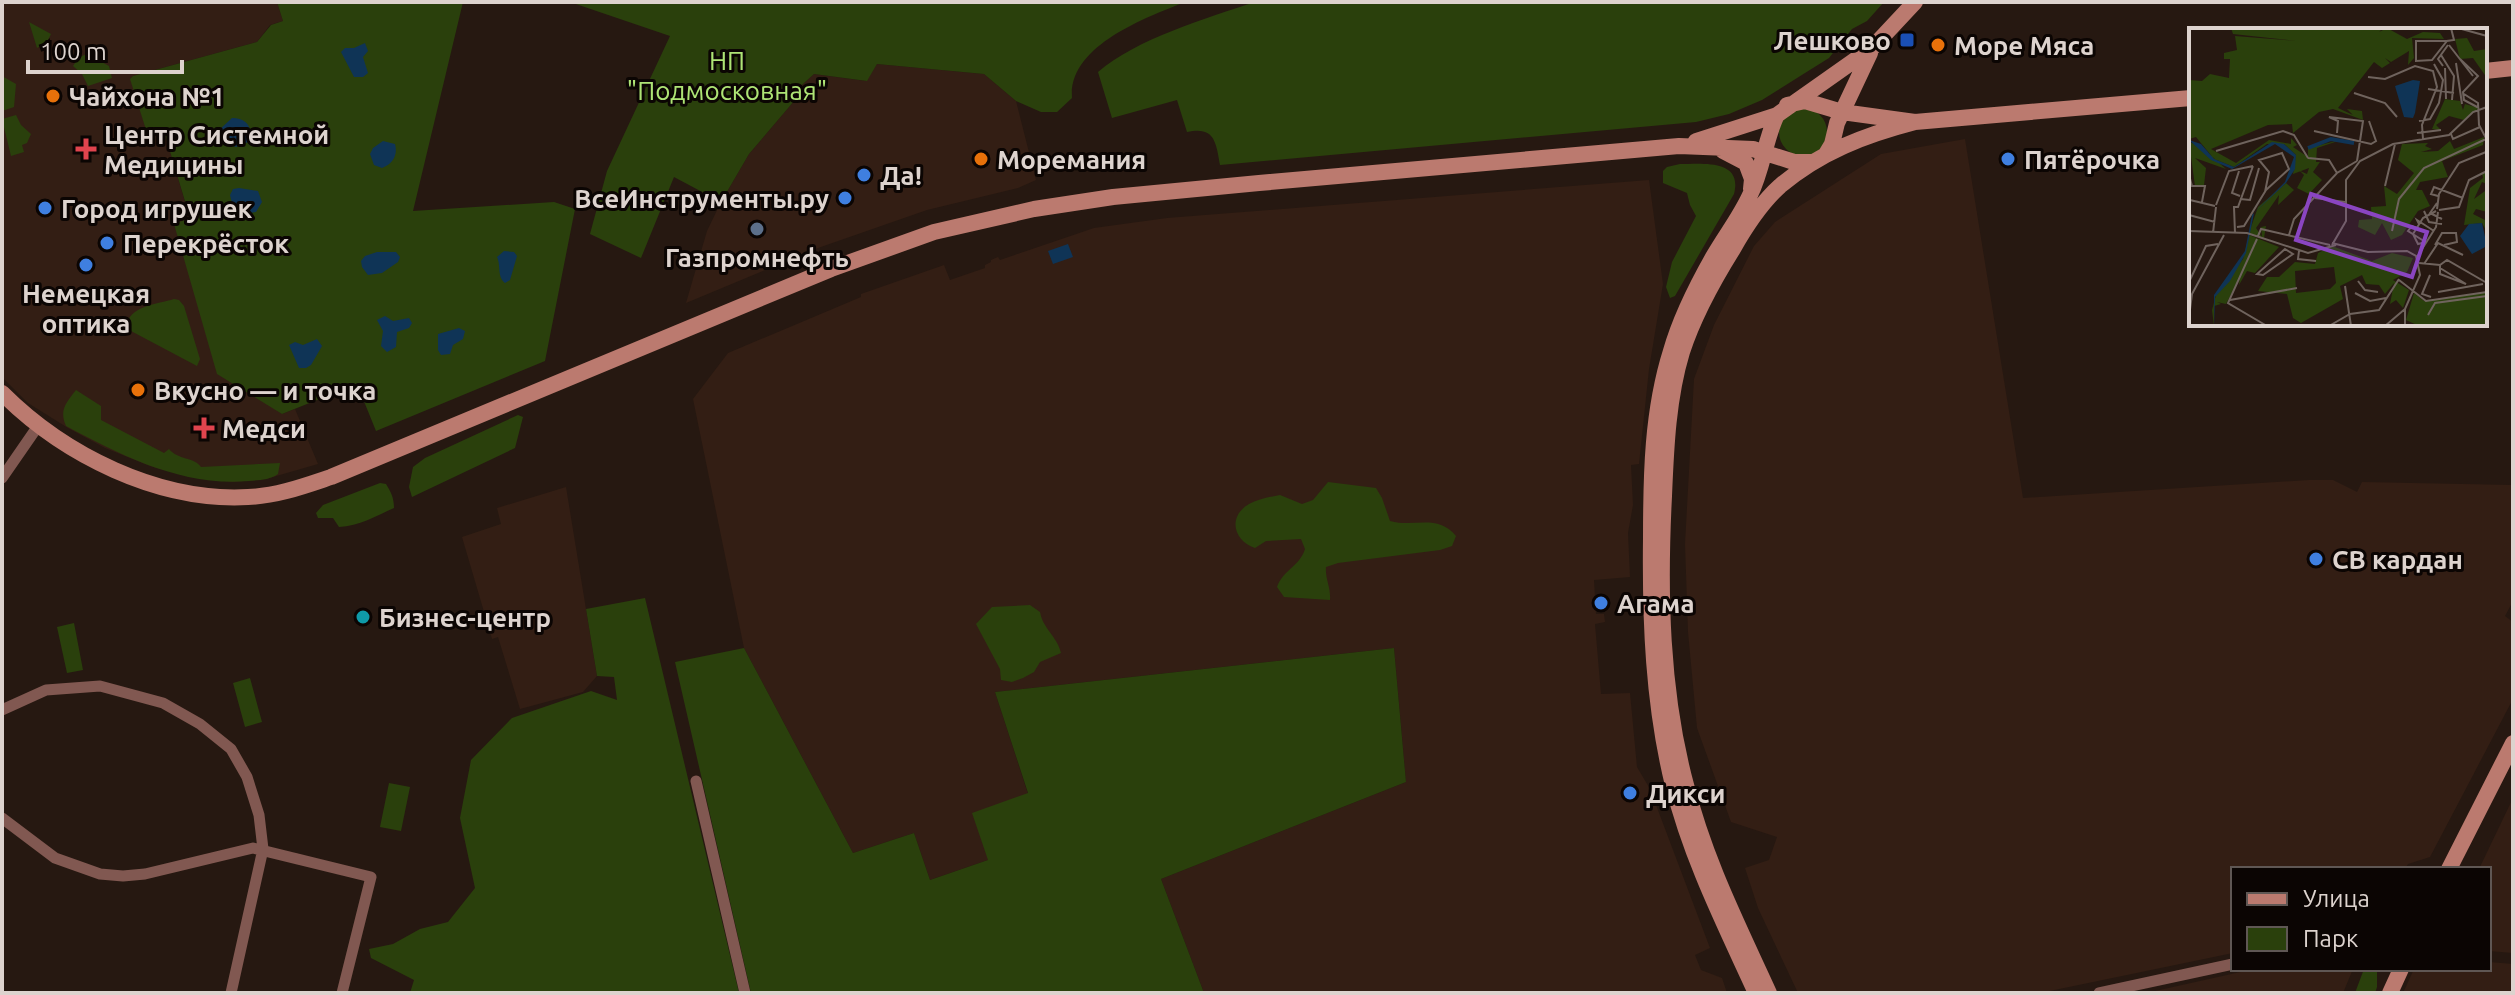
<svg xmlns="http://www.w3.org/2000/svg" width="2515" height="995" font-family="Ubuntu,sans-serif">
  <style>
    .built { fill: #331e14 }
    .green { fill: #2a400c }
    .water { fill: #0f3456 }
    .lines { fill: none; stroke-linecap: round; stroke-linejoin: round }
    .street { stroke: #815851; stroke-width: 11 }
    .secondary { stroke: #bb7a6f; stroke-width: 16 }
    .transit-dot { fill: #1a4fb4; stroke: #0b0503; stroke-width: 3 }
    .food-dot { fill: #e8710a; stroke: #0b0503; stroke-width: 3 }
    .health-dot { fill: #e0444e; stroke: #0b0503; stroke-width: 3 }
    .shop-dot { fill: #3f7fe0; stroke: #0b0503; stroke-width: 3 }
    .service-dot { fill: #5c6f8a; stroke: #0b0503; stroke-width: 3 }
    .culture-dot { fill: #0f9aa8; stroke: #0b0503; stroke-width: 3 }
    .labels { text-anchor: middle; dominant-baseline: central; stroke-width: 6; stroke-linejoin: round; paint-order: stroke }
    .poi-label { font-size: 26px; font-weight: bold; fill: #ddd3ce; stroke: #0b0503; text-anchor: start }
    .park-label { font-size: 26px; fill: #aee475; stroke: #0b0503 }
    .inset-river { fill: none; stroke: #0f3456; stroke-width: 4 }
    .inset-road { fill: none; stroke: #6f635d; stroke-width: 2 }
    .view { fill: #8a45c1; fill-opacity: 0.15; stroke: #8a45c1; stroke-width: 4 }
    .inset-edge { fill: none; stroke: #ddd3ce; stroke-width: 4 }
  </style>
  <rect width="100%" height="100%" fill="#261811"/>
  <path class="built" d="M2 2H277L283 21 270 25 257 42 133 76 131 79 147 132 163 127 190 219 174 224 271 406 282 414 295 409 318 464 266 479 233 482 190 477 150 466 105 448 68 428 28 403 2 377Z
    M877 64 984 74 1016 101 1036 180 1018 188 927 210 818 248 686 303 707 231 721 202 749 154 795 100 793 93 814 74 866 81Z
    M1965 139 2023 498 2309 480H2333L2357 492 2362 482 2513 485V601L2505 616 2513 622V699L2430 857 2408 864 2405 869H2233V953L2040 993H1798L1758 908 1745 868 1769 860 1777 837 1731 822 1697 728 1688 632 1685 544 1694 379 1714 325 1754 246 1775 222 1881 154Z
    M1649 180 1663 284 1649 369 1639 464 1631 465 1633 505 1628 533 1630 577 1594 580 1596 614H1604L1605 622 1595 624 1601 694 1630 693 1637 767 1650 789 1710 948 1695 955 1701 970 1722 978 1727 993H1204L1161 879 1406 782 1394 648 995 692 1028 794 988 860 930 880 914 833 853 853 744 648 693 399 728 353 861 297V294L944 265 950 280 985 268V265L991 262V260L998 257 1000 260 1094 228 1167 218Z
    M566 487 597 676 583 692 520 709 498 637 492 639 462 537 501 524 497 508Z
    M2513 798V953L2489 951V869H2479Z
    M2489 962 2513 964V993H2403L2414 969H2489Z
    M2254 969H2353L2343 993H2146Z"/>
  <path class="green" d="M277 2H463L413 211 554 202 575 209 545 361 376 431 357 384 282 414 217 374 174 224 190 218 163 128 147 133 130 79 133 76 257 42 271 25 283 21Z
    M570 2H1185C1145 18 1068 46 1072 98L1057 112H1041L1016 101 984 74 877 64 867 81 814 74 793 93 795 100 749 154 721 202 674 177 641 258 590 234 607 171 670 36Z
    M1255 2H1884L1867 21 1852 29 1829 58 1805 73 1762 100 1729 114 1696 122 1220 165C1216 141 1214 126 1187 132L1177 100 1112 118 1098 72C1136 39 1207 18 1255 2Z
    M29 22 51 34 47 42 37 48Z
    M87 54 109 66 112 78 88 86 82 74 73 66 79 57Z
    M2 76 16 84 14 107 2 111Z
    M1779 132a24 24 0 1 1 48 0a24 24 0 1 1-48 0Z
    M16 115 21 125 31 134 27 143 22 145 24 152 11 156 2 119Z
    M1680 164C1703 164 1743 159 1734 194L1675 296 1670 298 1666 287 1672 262 1696 216 1690 205 1687 193 1663 183V171L1667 167Z
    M174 299 179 300 184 306 200 359 197 366 131 331 127 327C127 306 158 304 174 299Z
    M76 390 101 406V420L164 453 169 449C178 460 194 457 201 467L280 463 278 474C270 480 259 480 249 481 183 487 122 456 66 426 59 410 66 403 76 390Z
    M518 415 523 417 515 448 412 497 409 487 413 467 425 458Z
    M1328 482 1376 488 1382 498 1390 521C1415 528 1437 513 1456 536L1452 546 1440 550 1338 563 1326 567C1325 579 1331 587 1330 600L1284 597 1277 587C1283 570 1300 566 1305 549L1301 539 1266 541 1255 548C1234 541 1227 517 1249 504 1258 499 1270 497 1280 495L1302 504 1313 500Z
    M380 483 386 484C391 492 394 498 394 508 376 516 359 526 339 527L333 518H318L316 513 323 505Z
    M645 598 739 993H410L414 980 371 958 369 949 393 944 420 929 448 922 475 888 460 818 471 760 512 718 591 691 617 700 614 677 597 676 586 609Z
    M1030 605 1040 612C1043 629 1057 636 1061 653L1040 662 1034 672 1023 678 1012 682 1001 680 1000 669 976 624 992 607Z
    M74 623 83 670 67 673 57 627Z
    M744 648 853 853 914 833 930 880 988 860 972 813 1028 793 995 692 1394 648 1406 782 1161 879 1204 993H751L675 662Z
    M250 678 262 722 245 727 233 683Z
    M389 783 410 787 401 831 380 827Z
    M2364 969H2377V987L2375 993H2355Z"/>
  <path class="water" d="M365 43 368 51 363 57 368 73 363 77H354L341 52 345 48H354Z
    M232 118C247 118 254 128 248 142L236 147 223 142 218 131Z
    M383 141 395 144C398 155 393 164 382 168L374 165 370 154 373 148Z
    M239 188 258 191 262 202 256 212 244 214 233 207 230 195 233 189Z
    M1068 244 1073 257 1053 264 1048 251Z
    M504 251 514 252 517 256 510 280 505 283C497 277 501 265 497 257Z
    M377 252H396L400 257 398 262 382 273 368 275 362 267 361 261 365 256Z
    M385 316 393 321 409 318 412 323 409 328 397 332 396 347 387 352 381 346 383 331 377 320Z
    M459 328 465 331 463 339 453 345 450 354 441 355 438 350V334Z
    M317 339 322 346 311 365 306 368H299L289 345 295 342 303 345Z"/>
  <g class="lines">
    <path class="street" d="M2 478 38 426
      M2 710 46 690 100 686 163 703 200 724 231 749 247 777 259 815 263 849 231 993
      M696 781 745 993
      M2 818 55 858 100 874 123 876 145 874 253 848 371 877 342 993
      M2099 993 2233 964"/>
    <path class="secondary" d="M2485 71 2513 68
      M1787 105 1805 101 1842 112 1915 122 2191 98
      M1696 141 1777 115 1872 48 1915 2
      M1723 151 1746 163 1752 179 1751 189
      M1826 154 1832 144 1837 123 1870 53
      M2 393C64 455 158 502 248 497 277 496 304 486 331 477L831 269 934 232 1034 209 1113 197 1259 183 1679 146 1753 149 1794 162H1813
      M2449 869 2513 743
      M1756 993C1725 925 1691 858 1673 785 1653 704 1650 620 1651 538 1651 475 1652 411 1671 351 1680 319 1696 287 1713 257 1725 236 1740 217 1750 195 1763 169 1765 139 1777 115
      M1769 993C1738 925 1704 858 1686 785 1661 692 1659 592 1664 496 1666 448 1668 398 1682 352 1694 315 1713 281 1733 249 1746 226 1760 204 1780 186 1820 152 1865 135 1915 122
      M2390 993 2401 969"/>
  </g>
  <rect class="transit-dot" x="1899" y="32" width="16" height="16" rx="4"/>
  <g class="food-dot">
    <circle cx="1938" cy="45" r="8"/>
    <circle cx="53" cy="96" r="8"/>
    <circle cx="981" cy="159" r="8"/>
    <circle cx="138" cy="390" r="8"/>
  </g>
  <g class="health-dot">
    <path d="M82 137h8v8h8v8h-8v8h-8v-8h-8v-8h8z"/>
    <path d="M200 416h8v8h8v8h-8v8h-8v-8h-8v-8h8z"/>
  </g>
  <g class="shop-dot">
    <circle cx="2008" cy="159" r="8"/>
    <circle cx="864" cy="175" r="8"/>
    <circle cx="845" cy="198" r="8"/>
    <circle cx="45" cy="208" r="8"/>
    <circle cx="107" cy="243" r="8"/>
    <circle cx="86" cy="265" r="8"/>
    <circle cx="2316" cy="559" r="8"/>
    <circle cx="1601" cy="603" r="8"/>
    <circle cx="1630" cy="793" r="8"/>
  </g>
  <circle class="service-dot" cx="757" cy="229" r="8"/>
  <circle class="culture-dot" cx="363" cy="617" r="8"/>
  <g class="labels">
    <g class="poi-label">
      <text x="1891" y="40" text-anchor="end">Лешково</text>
      <text x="1954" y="45">Море Мяса</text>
      <text x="69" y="96">Чайхона №1</text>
      <text x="104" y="134">Центр Системной<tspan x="104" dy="30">Медицины</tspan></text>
      <text x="997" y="159">Моремания</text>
      <text x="2024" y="159">Пятёрочка</text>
      <text x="880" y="175">Да!</text>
      <text x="829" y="198" text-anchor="end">ВсеИнструменты.ру</text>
      <text x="61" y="208">Город игрушек</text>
      <text x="123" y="243">Перекрёсток</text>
      <text x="757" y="257" text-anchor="middle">Газпромнефть</text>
      <text x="86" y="293" text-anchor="middle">Немецкая<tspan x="86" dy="30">оптика</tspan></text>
      <text x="154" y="390">Вкусно — и точка</text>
      <text x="222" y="428">Медси</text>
      <text x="2332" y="559">СВ кардан</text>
      <text x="1617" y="603">Агама</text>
      <text x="379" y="617">Бизнес-центр</text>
      <text x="1646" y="793">Дикси</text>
    </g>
    <g class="park-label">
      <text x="727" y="60">НП<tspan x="727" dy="30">"Подмосковная"</tspan></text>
    </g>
  </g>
  <g transform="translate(2189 28)">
    <rect width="298" height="298" fill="#261811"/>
    <path d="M42 0H194L190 4 198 0 218 11 234 4 251 5 255 11 223 10 225 30 219 37 220 23 202 34 196 30 201 35 193 40 185 34 149 80 164 87 158 81 173 83 174 92 144 81 130 84 104 105 103 96 79 97 22 121 47 135 80 112 102 116V110L108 117 104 119 119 129V120L155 111 128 120 127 134H131L124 144 133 152 120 166 108 160 115 147 111 143 118 146 120 140 104 146 107 127 95 116H78L45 139 25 131 7 109 0 111V52L13 53 21 46 40 50 41 31H35V25L48 22 46 8 108 13 44 6ZM278 10 285 23 298 21V50L284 30 271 31 266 11ZM256 71 271 73 274 82 276 76 290 80 275 92 260 88 247 97 252 102 243 101ZM295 109 294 117 253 133 259 149 231 154 227 162H233L241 178 229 183 213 207 202 212 193 195 186 207 169 199 170 192 183 191 182 179 197 178 195 158 208 166 225 145 209 132 213 116 239 115 236 118 243 121 232 124 249 123 261 113 265 121ZM0 114 11 118 37 141 6 130 17 140 15 157 6 158ZM293 145H298V156L293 154 285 171 296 163 298 184 287 181 284 186 298 193V204L293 195 275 197 281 160 294 150ZM97 155 105 162 89 177 90 167 67 200 73 209 72 199 77 198 75 210 99 219 60 205 69 179ZM60 207 90 219 66 245 58 243 50 257 51 249 37 276 28 274 32 276 25 278V298L23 282 27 267 54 231ZM143 218 183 233 203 225 224 230 218 244 204 252 220 262 214 280 207 272 201 276 205 255 196 266 190 257 177 256 173 247 151 258 154 271 112 295 104 290 98 266 69 263 78 249H90L106 234 126 236 129 225ZM145 239 147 255 141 261 107 265 106 243ZM298 264V298H230L217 292 225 265 235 273Z" fill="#2a400c" fill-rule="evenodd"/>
    <path d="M224 52 231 53 226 85 224 90 215 89 206 58ZM0 112 12 116 25 131 45 139 83 114 95 116 107 127 106 141 97 155 65 185 57 225 41 253 26 269 25 298V267L56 223 63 187 96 154 105 129 86 116 43 141 22 132ZM293 195 298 218 283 226 271 208 280 196Z" fill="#0f3456"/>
    <path class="inset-river" d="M119 120 142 111 165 115"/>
    <path class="inset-road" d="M269 0 298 8M258 13H227V33L243 32 258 13 265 12 262 0M260 17 284 48M252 27 265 48 263 72M271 31 289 48 274 64 275 72 290 80M267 35 273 76M254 38 249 31 259 17M256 40 257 71M179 49 196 51 226 38 244 43 248 59 233 97 234 111M239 61 265 65M165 65 196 75 208 89M275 66 289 75 290 97 298 112M230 93 241 91 250 75 254 52 245 36M125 103 182 116 187 113 180 93M148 105 149 93 140 89 174 93 168 133M228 105 252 102M262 106 264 111 291 99M27 123 94 103 105 107 119 130M119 130 140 132 148 145M50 143 43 165 51 168M0 147 3 158H16L13 174M196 158 206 116M76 164 80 144 70 132 93 125 100 141 77 162M249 168 242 166 245 159 274 170M126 170 156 174M51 171 61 172 70 140M1 172 26 178M248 175 241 185 253 191M27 177 40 143 64 138M248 181 250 166 270 135 297 124M250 182 270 179 280 152 298 143M235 183 240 194 253 196M0 187 26 194M230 196 228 192 245 203M48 199 55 198 77 162M227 200 223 198 219 203 238 215M0 203 58 205 119 225 147 217M203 203 210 171 235 140 297 111M24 205 27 179M46 205 45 179H49L64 138M100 207 105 191 148 145 168 133M69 208 72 201 141 217M68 211 39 275 78 298M237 214 229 216 224 206 234 190 247 183M143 215 179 224 218 223 227 228 231 247 216 281V298M143 217 157 193V152L171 133 204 116 260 107 284 84 298 79M246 217 253 205H267L268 214 255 217M96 221 104 226 74 247 68 246ZM110 223 109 231 127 233M228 229 247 199 249 184M230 235 251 237 258 232 298 255M235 236 249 215 274 227M251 240 277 256 251 246V237M241 247 233 266 242 269M210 252 237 273 298 264M169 253 176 262 189 264M0 254 17 218 29 216M156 258 162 298M249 264 294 256M166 265 181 273 197 270M41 272 108 260M239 287 246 275 298 268M0 289 3 266 35 207M140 298 161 286 190 282 210 251M196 298 216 281"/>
    <path class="view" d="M122 166 238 204 223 249 107 212Z"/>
    <rect width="298" height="298" class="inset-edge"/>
  </g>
  <rect width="2515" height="995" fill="none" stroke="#ddd3ce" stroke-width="8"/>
  <rect x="2231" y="867" width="260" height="104" fill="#0b0503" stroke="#5f5754" stroke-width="2"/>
  <rect x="2247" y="893" width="40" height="12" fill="#bb7a6f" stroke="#5f5754" stroke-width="2"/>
  <text x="2303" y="907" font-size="24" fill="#ddd3ce">Улица</text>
  <rect x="2247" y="927" width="40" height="24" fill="#2a400c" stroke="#5f5754" stroke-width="2"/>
  <text x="2303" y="947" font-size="24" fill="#ddd3ce">Парк</text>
  <path d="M28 60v12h154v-12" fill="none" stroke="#ddd3ce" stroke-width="4"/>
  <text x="40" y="60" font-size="24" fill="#ddd3ce" stroke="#0b0503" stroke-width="6" paint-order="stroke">100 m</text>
</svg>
